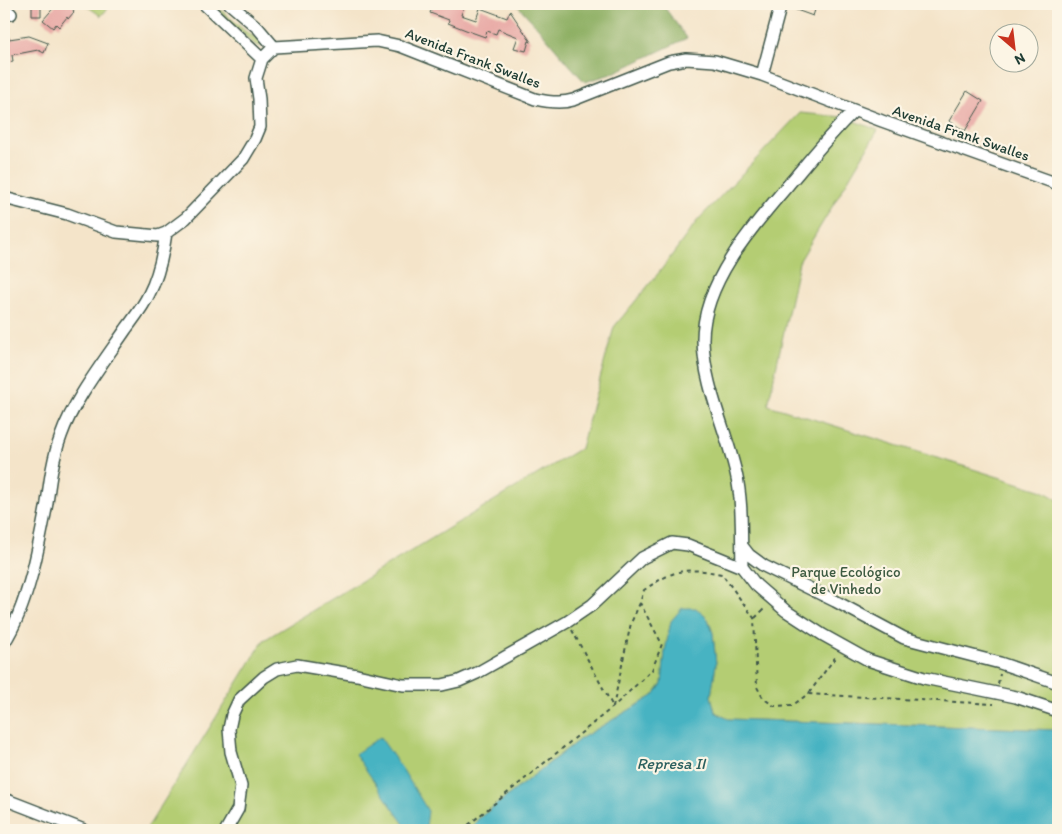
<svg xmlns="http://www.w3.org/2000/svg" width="1062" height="834" font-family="Itim,sans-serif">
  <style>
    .green { fill: #b4cd73; stroke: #6a8554 }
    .forest { fill: #8fb065; stroke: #57764c }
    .water { fill: #46b3c2; stroke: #32787b }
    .building { fill: #e7a4a1 }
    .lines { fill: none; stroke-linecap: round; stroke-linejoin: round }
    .minor-casing { stroke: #3f564a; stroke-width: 14 }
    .path { stroke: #3f564a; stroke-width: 2; stroke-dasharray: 4 4; stroke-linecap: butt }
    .minor { stroke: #fff; stroke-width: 11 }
    .labels { text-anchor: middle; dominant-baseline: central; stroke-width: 4.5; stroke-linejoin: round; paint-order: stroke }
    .street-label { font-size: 15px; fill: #1f3d34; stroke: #fcf5e5 }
    .park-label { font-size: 15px; fill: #3d5a41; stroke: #fcf5e5 }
    .water-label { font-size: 16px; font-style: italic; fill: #2b605f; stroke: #fcf5e5 }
  </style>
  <rect width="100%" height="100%" fill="#fcf5e5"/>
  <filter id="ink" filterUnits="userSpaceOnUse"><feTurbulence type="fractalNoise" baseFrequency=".02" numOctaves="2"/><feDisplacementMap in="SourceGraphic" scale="10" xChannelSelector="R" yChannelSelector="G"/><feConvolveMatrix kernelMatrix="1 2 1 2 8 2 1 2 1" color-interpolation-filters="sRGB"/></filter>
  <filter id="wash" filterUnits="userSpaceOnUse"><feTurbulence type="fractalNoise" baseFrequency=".0096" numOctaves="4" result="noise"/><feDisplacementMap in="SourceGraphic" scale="20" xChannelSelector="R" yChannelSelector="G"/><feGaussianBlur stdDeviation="1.12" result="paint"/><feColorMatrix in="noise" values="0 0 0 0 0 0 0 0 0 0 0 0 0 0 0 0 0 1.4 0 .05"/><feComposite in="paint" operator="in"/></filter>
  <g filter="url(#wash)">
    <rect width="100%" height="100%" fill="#f4e4c9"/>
    <path class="green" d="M84 4H112L101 16Z
      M221 10 245 31 262 41V45L259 47 254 44 220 13 219 10Z
      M800 113 843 117 878 130 799 262 768 405 1043 491 1058 500V730L728 719 715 712 711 696 716 664 713 633 708 619 696 608 671 621 665 651 662 684 653 696 580 739 478 819 471 830H146L264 640 581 448 614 327 661 270 697 221Z"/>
    <path class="forest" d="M516 4H662L687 38 611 74 585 82C561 57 541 29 516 4Z"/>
    <path class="water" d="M682 608H696L708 619 713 633 716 664 711 696 715 712 728 719 1058 730V830H471L478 819 580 739 653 696 662 684 665 651 671 621Z
      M380 737 403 770 428 811 426 827 408 830 355 754Z"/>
    <g id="blocks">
      <path class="building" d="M32 4H41V16H32Z
        M57 4H71L75 8 73 11 74 12 68 19 67 17 59 27 56 24 53 28 43 20Z
        M434 4H465L461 15 476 20 480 8 507 18 510 11 531 42 529 41 526 51 514 48 518 37 498 29 496 34 487 31 485 37 471 32 448 23 449 20 430 13Z
        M788 4H817L813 16 788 7Z
        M8 33 9 39 29 36 48 43 44 53 38 50 12 55 13 61 4 63V34Z
        M967 91 983 101 965 131 949 121Z"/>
    </g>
  </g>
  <g filter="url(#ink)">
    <use href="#blocks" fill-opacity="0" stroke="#3f564a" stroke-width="1"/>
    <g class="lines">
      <defs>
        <path id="minor" d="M204 4 262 59
          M230 4 258 28 274 47
          M4 8 11 14
          M274 47 377 41 400 46 535 99C548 102 561 104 573 100L669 62 686 59 715 61 762 75 882 121 1058 184
          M762 75 781 4
          M4 198 67 214 116 232 158 236 166 233 186 218 243 159 255 139 260 127 259 99 256 78 262 59 274 47
          M742 546 749 555 764 566 835 601 904 638 1000 663 1058 683
          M742 567C741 535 743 503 736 473 726 429 704 386 703 341 702 280 759 219 796 176 815 153 833 131 854 111
          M4 643C28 606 39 546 47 503 50 480 53 457 61 436 73 401 105 360 126 329 134 318 143 307 149 294 159 275 163 254 166 233
          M4 799 84 830
          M226 830 238 809 241 786 231 752 229 729 232 715 239 700 264 677 277 669 297 665 357 675 403 685H442L459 681 477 673 567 622 592 605 642 558 672 543 688 545 742 567 756 585 786 611 823 635 868 660 924 678 1016 697 1058 711"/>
      </defs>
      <use href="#minor" class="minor-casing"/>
      <path class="path" d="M755 618 766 607
        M572 630 612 705
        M998 684 1000 674
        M809 693 837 655
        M613 707 631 623 640 603 644 590C675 569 685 567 722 574L754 618 757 687 763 698 774 706 793 705 808 694 994 704
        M462 830 613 707 652 670 662 644 640 603"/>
      <use href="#minor" class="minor"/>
    </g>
  </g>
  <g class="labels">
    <g class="street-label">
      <text transform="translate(473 58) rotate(21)">Avenida Frank Swalles</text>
      <text transform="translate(961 133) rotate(19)">Avenida Frank Swalles</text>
    </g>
    <g class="park-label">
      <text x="846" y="572">Parque Ecológico<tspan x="846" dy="17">de Vinhedo</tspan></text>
    </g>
    <g class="water-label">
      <text x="671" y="763">Represa II</text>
    </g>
  </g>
  <rect width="1062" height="834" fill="none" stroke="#fcf5e5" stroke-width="20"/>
  <g transform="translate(1014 48) rotate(152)"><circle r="24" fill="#fcf5e5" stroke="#a4ab9e"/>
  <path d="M0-4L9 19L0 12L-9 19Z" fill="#c8321e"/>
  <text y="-8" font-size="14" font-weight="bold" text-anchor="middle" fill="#1f3d34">N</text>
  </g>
</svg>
